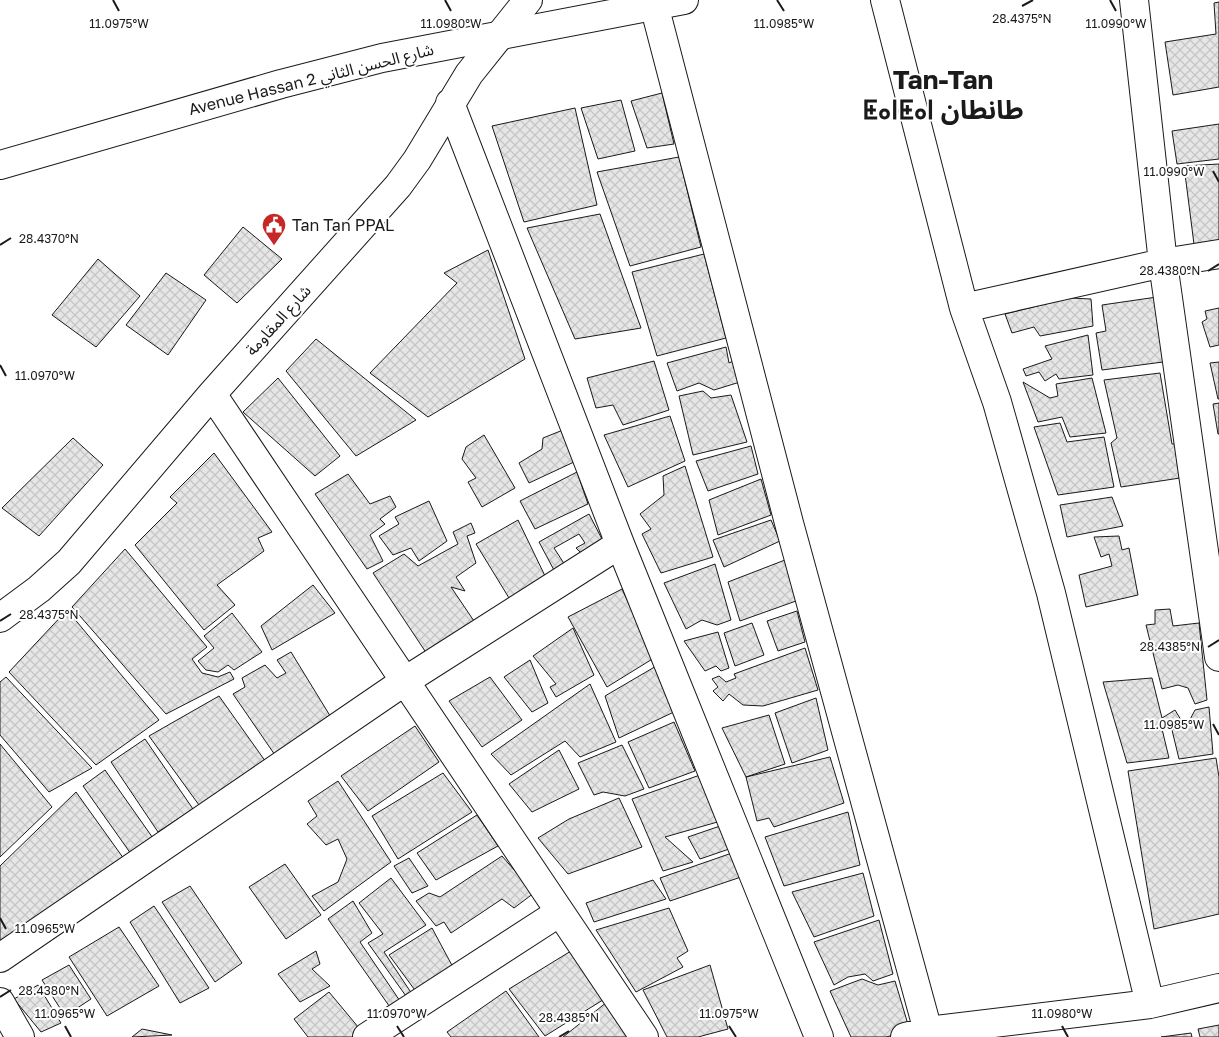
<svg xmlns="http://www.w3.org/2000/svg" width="1219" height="1037" font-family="'Golos Text','Noto Sans Arabic','Noto Sans Tifinagh',sans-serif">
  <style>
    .building { fill: url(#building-cross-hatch); stroke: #1a1a1a }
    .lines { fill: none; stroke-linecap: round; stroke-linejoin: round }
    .street-casing { stroke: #1a1a1a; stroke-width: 30 }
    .primary-casing { stroke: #1a1a1a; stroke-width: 30 }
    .street { stroke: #fff; stroke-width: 28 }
    .primary { stroke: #fff; stroke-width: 28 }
    .ticks { fill: none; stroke: #1a1a1a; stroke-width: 2 }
    .labels { text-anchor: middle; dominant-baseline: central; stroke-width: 4; stroke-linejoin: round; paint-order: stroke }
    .street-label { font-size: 16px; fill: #1a1a1a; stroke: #fff }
    .poi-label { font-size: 16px; fill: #1a1a1a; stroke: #fff; text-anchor: start }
    .town-label { font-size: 26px; font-weight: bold; fill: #1a1a1a; stroke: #fff }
    .ticks-label { font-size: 12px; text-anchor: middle; fill: #1a1a1a; stroke: #fff; stroke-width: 4; stroke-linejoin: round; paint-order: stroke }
  </style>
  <defs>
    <pattern id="building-cross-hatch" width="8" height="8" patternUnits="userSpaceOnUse" patternTransform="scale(1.25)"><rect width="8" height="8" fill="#e6e6e6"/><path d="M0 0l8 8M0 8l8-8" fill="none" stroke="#c5c5c5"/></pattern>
  </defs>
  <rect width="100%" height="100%" fill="#fff"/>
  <path class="building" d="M1219 2V87L1173 95 1165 42 1216 34 1214 3Z
    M662 93 674 144 647 148 631 101Z
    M621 100 635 151 598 159 581 108Z
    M575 108 597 205 524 222 492 126Z
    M1219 124V159L1177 164 1172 131Z
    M679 157 701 247 630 266 597 172Z
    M1219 164V247L1195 252 1184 166Z
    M600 214 641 328 575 339 527 228Z
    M243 227 282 259 237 303 204 275Z
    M488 250 525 359 428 417 370 373 457 283 444 273Z
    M704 254 726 338 657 356 632 272Z
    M98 259 140 296 96 347 52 315Z
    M166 273 206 300 168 355 126 325Z
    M1157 297 1163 362 1102 370 1096 333 1106 331 1102 305Z
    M1070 298 1091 299 1093 326 1040 336 1034 327 1012 333 1005 314Z
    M1219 308V345L1210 347 1202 322 1207 319 1205 311Z
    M1088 335 1093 375 1059 379 1056 374 1045 381 1039 372 1026 376 1023 369 1052 359 1045 346Z
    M316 339 416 420 356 456 286 371Z
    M726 347 729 363 735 360 740 382 714 390 699 383 677 391 667 363Z
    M654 361 669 410 623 425 613 405 596 408 587 378Z
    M1219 362V399H1218L1210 363Z
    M1160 373 1172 444H1179L1180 478 1121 487 1111 443 1117 438 1104 380Z
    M278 378 340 456 315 476 243 412Z
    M1092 378 1106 433 1070 437 1062 417 1038 422 1023 382 1050 398 1058 396 1056 384Z
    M703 391 711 398 731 395 747 442 693 455 679 396Z
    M1219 403V434H1218L1213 404Z
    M670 416 685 461 628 487 604 435Z
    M1060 423 1067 442 1104 437 1114 487 1058 495 1034 427Z
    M563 430 574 462 529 483 519 463 542 449 543 438Z
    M484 435 515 488 482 507 468 482 476 478 462 459 466 447Z
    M73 438 103 465 39 536 2 508Z
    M751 446 758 474 708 491 696 461Z
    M214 453 272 532 258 538 264 551 217 585 235 605 204 630 135 545 177 503 170 497Z
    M685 466 713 557 661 573 642 534 651 529 640 514 664 495 663 476Z
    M577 472 588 504 535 529 520 501Z
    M348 474 370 504 390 496 396 507 380 519 385 524 370 535 383 561 367 569 315 494Z
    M761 479 771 515 718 535 709 500Z
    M1112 497 1123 526 1067 537 1060 505Z
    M429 501 447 541 419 561 411 548 393 555 379 536 399 524 395 517Z
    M589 514 603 541 582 554 576 548 585 543 579 534 554 548 565 565 555 572 539 542Z
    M518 520 546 578 509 598 476 544Z
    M771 520 780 541 724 567 713 540Z
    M471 523 475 533 467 536 476 563 456 577 465 591 451 587 476 624 427 654 373 573 404 554 418 566 458 544 453 532Z
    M1119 536 1122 550 1129 548 1138 595 1086 607 1079 575 1112 566 1109 554 1101 557 1094 537Z
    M125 549 207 647 192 659 202 673 218 677 230 672 234 679 166 714 72 607Z
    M785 560 796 601 740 621 728 582Z
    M715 564 731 620 717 625 702 620 686 629 664 583Z
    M313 585 335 613 272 650 261 626Z
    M622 589 654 658 607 687 568 617Z
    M1170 609 1173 626 1199 623 1207 700 1195 704 1188 688 1178 685 1162 689 1146 625 1155 624V610Z
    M67 610 159 720 96 765 9 672Z
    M797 611 805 642 778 651 767 621Z
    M232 613 262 652 234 670 228 665 218 672 206 670 198 661 214 648 204 636Z
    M752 623 764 655 735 666 724 633Z
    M573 628 594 675 556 697 550 687 556 684 533 656Z
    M718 632 729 668 721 671 716 666 705 671 684 641Z
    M805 648 818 690 763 706 743 705 729 694 723 701 713 691 718 687 712 679 719 676 726 682 736 678 734 674Z
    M291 652 332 719 277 758 233 694 245 687 242 678 265 665 277 678 286 673 277 660Z
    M530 660 548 703 532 712 504 677Z
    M658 665 676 711 619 738 605 696Z
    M6 677 92 768 49 792 0 735V682Z
    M490 677 522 720 482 747 449 701Z
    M1152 678 1162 718 1175 710 1181 720 1162 729 1169 758 1127 763 1103 682Z
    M590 684 616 742 580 757 565 741 511 775 491 754Z
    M219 696 268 765 199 805 149 736Z
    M816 698 828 750 792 763 775 713Z
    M1209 707 1213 754 1179 759 1172 730 1187 725 1195 710Z
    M769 715 785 764 746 777 722 728Z
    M674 722 695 771 649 788 628 742Z
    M415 726 439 762 368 811 341 776Z
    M145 739 193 809 158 832 111 762Z
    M0 744 52 807 0 857Z
    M622 745 644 789 625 796 603 792 594 795 578 763Z
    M559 750 579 789 532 812 509 784Z
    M830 757 844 803 774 827 769 818 757 821 746 777Z
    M1216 758 1219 777V914L1154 929 1128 771Z
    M105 770 155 841 131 854 83 786Z
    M443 773 472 812 398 859 372 816Z
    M700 775 721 821 665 837 693 862 663 871 632 799Z
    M338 781 391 862 324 911 312 896 338 882 347 859 338 839 326 845 307 824 317 816 308 801Z
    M76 792 124 859 0 941V866Z
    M619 798 642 847 568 874 538 838 569 819Z
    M848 812 860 865 784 886 765 837Z
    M477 815 498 846 436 880 417 853Z
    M723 825 732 848 700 859 688 837Z
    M732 853 744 876 670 901 660 878Z
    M502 856 534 893 514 908 502 899 451 933 444 922 436 926 416 901 429 893 440 897Z
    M409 858 428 886 412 893 394 866Z
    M285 864 321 915 286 939 249 887Z
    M863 873 874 916 814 937 792 892Z
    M391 878 426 925 384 952 416 1000 411 1003 368 943 383 934 359 903Z
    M653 880 666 899 594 922 586 903Z
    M190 886 242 963 215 982 162 902Z
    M353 901 372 933 360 942 402 1004 392 1010 328 919Z
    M154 906 209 988 180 1003 130 922Z
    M669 908 688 951 677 958 683 967 636 992 596 930Z
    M879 920 893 974 873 981 865 974 848 977 834 985 814 942Z
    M119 927 159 986 107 1016 69 957Z
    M432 928 455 971 420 997 389 955Z
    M316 951 320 964 312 969 330 986 300 1002 278 974Z
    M571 951 606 998 545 1036 509 989Z
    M69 965 91 999 65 1016 42 980Z
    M710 965 728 1029 698 1037H667L643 990Z
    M862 979 878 985 895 981 910 1031 886 1037H851L830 991Z
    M38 985 61 1023 41 1032 14 999Z
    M506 991 539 1037H451L447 1032Z
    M329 992 364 1034 359 1037H308L294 1019Z
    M607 1002 628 1037H563Z
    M1219 1025V1037H1200L1198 1029Z
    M142 1029 172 1035 132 1037Z
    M1191 1033 1192 1037H1161Z"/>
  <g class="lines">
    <defs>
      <path id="street" d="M885 0 964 308 997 402 1051 593 1150 1004
        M1134 0 1163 263 1219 657
        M654 5 789 523 928 1031
        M450 103 620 544 819 1037
        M964 308 1163 263 1219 254
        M212 394 644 1037
        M0 618 39 589 69 562 212 394 398 186 417 160 469 74 528 0
        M0 958 405 681 620 544
        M0 1002 20 1037
        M367 1037 560 912
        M905 1037 928 1031 1150 1004 1219 988"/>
      <path id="primary" d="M0 165 281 84 382 58 684 0"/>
    </defs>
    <use href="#street" class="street-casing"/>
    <use href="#primary" class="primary-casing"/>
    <use href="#street" class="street"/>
    <use href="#primary" class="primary"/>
  </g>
  <path class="ticks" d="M113 0 119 11M445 0 451 11M777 0 784 11M1110 0 1116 11M1022 6 1033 0M1213 171 1219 182M0 245 11 238M1208 271 1219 264M0 365 6 376M0 621 11 614M1208 647 1219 640M1213 724 1219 735M0 918 6 929M0 997 11 990M65 1026 71 1037M397 1026 404 1037M729 1026 736 1037M1062 1026 1068 1037M559 1037 569 1031"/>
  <defs>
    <symbol id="civic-pin" viewBox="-11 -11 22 30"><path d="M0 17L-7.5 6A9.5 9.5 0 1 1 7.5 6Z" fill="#c62828" stroke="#fff"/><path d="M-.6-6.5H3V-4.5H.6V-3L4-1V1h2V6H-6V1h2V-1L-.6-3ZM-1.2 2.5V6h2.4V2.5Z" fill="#fff"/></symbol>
  </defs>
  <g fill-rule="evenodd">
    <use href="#civic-pin" x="260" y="211" width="28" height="38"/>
  </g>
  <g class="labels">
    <g class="street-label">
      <text transform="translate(311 79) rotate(-14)">Avenue Hassan 2 شارع الحسن الثاني</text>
      <text transform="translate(278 320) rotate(-48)">شارع المقاومة</text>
    </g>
    <g class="poi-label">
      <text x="292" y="225">Tan Tan PPAL</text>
    </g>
    <g class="town-label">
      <text x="943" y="79">Tan-Tan<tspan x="943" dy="30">ⵟⴰⵏⵟⴰⵏ طانطان</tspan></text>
    </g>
  </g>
  <g class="ticks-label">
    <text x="1022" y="23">28.4375°N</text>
    <text x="119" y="28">11.0975°W</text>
    <text x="451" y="28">11.0980°W</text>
    <text x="784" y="28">11.0985°W</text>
    <text x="1116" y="28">11.0990°W</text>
    <text x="1174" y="176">11.0990°W</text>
    <text x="49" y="243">28.4370°N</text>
    <text x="1170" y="275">28.4380°N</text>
    <text x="45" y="380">11.0970°W</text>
    <text x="49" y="619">28.4375°N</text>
    <text x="1170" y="651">28.4385°N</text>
    <text x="1174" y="729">11.0985°W</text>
    <text x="45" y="933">11.0965°W</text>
    <text x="49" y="995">28.4380°N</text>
    <text x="65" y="1018">11.0965°W</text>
    <text x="397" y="1018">11.0970°W</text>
    <text x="729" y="1018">11.0975°W</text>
    <text x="1062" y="1018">11.0980°W</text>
    <text x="569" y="1022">28.4385°N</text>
  </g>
</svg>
